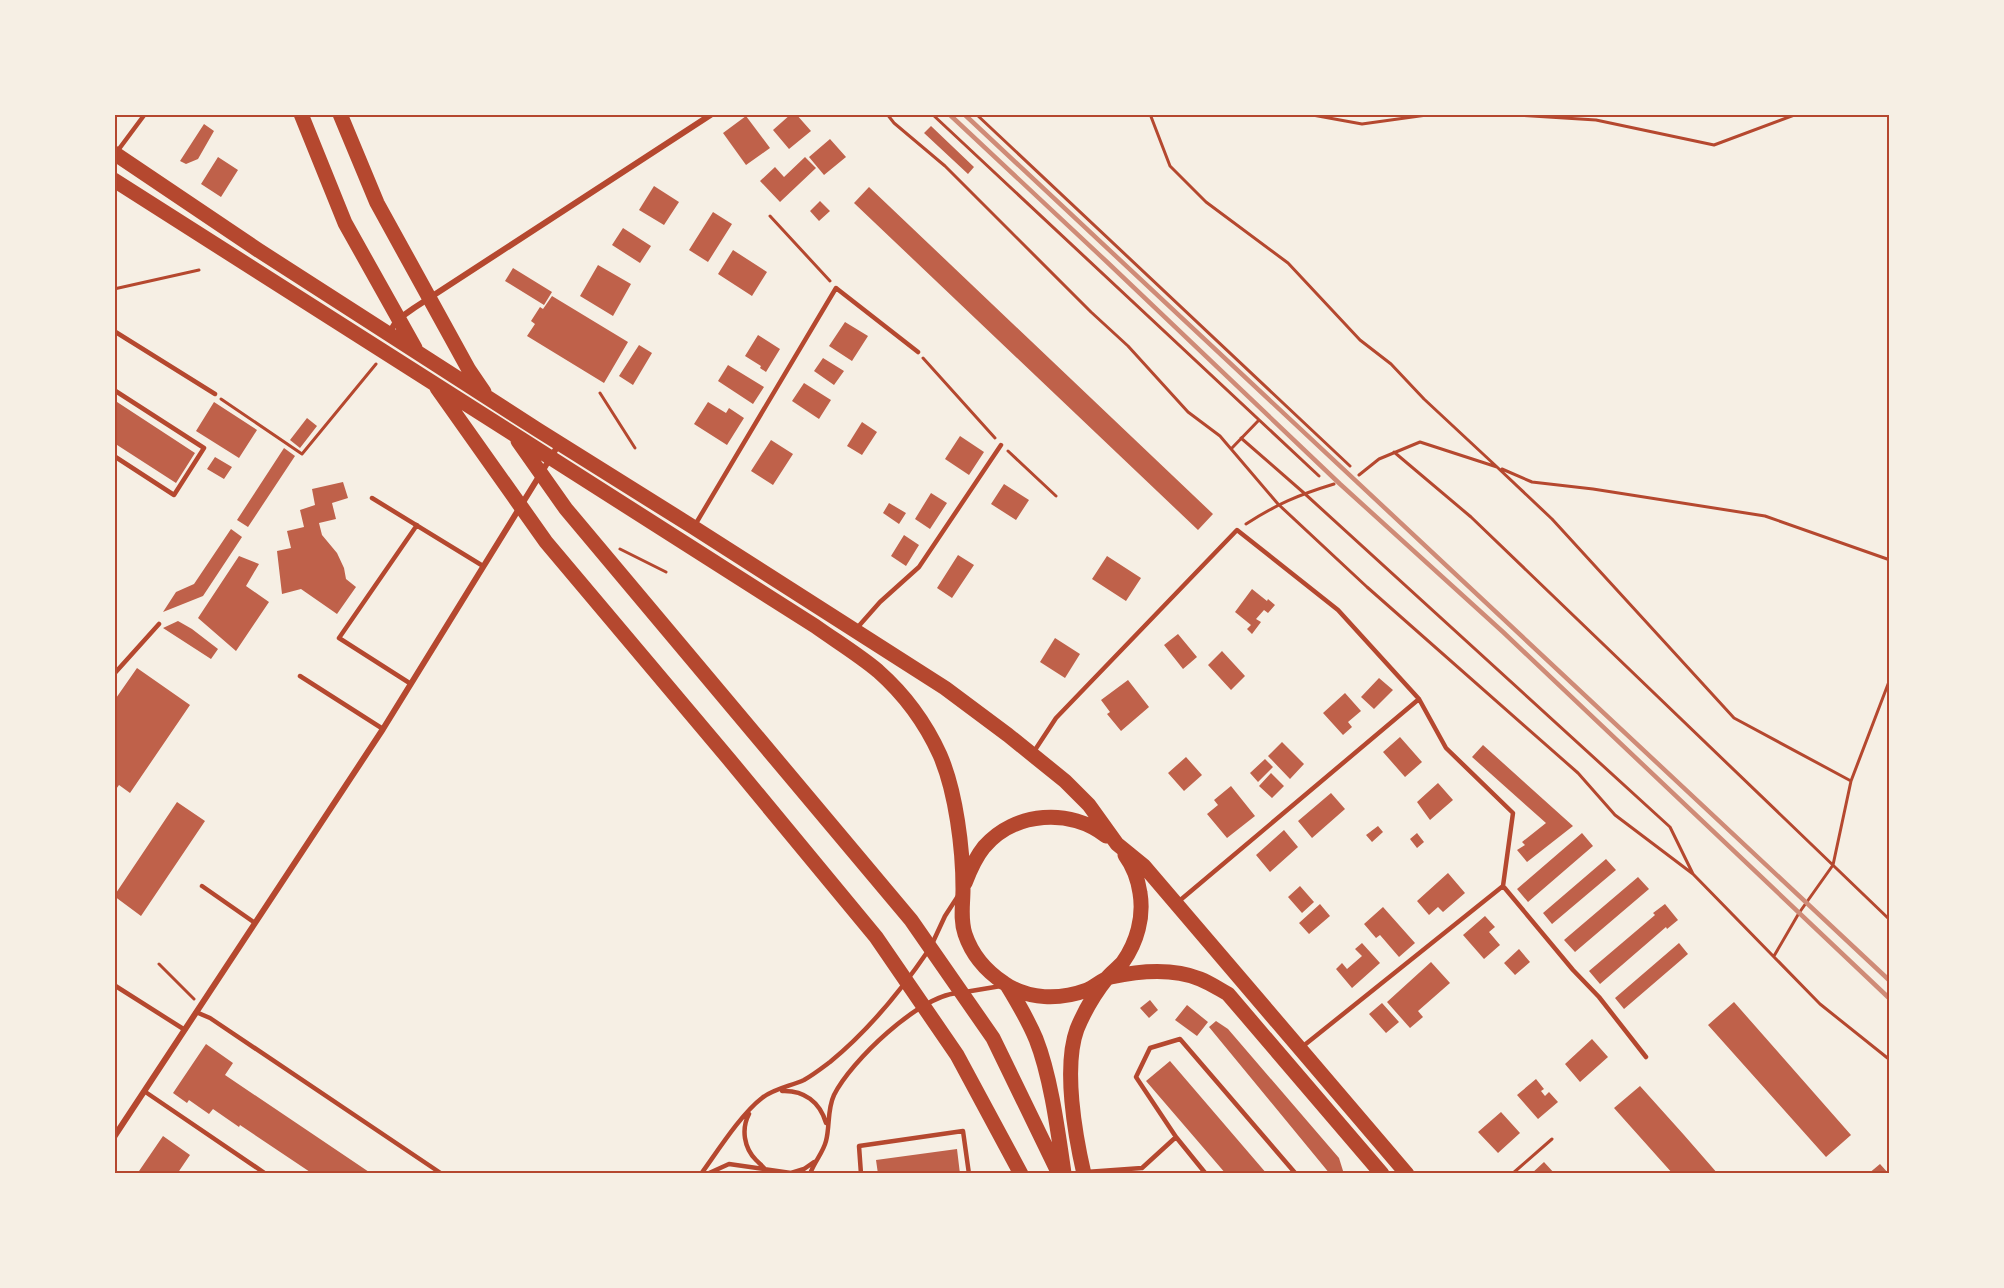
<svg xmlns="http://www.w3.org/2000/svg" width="2004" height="1288" font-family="'Alegreya Sans',sans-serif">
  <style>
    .building { fill: #bf614a }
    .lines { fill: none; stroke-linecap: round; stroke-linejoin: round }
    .path { stroke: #b5482f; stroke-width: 3 }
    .service { stroke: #b5482f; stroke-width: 4.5 }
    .minor { stroke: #b5482f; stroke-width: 6 }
    .primary { stroke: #b5482f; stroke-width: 15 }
    .rail { stroke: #cf8b77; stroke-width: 4.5 }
    .neatline { fill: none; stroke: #b5482f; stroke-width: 2 }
  </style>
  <rect width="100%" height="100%" fill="#f6efe4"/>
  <path class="building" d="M791 114H796L811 131 789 149 773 130Z
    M746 116 770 148 746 165 723 133Z
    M204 124 214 131 198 159 186 164 180 161Z
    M931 126 974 167 968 174 924 133Z
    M830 139 846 157 824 175 809 157Z
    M218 157 238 170 221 197 201 184Z
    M805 157 816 168 780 202 760 181 775 167 784 177Z
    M654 186 679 202 664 225 639 210Z
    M869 187 1213 514 1198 530 854 203Z
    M820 201 830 211 819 221 810 211Z
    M713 212 732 224 708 262 689 250Z
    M623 228 651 246 640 263 612 245Z
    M733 250 767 272 752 296 718 274Z
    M598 265 631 284 613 316 580 296Z
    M513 268 552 292 544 305 505 281Z
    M552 296 628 342 604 383 527 336 535 324 531 321 540 307 543 309Z
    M845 322 868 336 852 361 829 346Z
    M758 335 780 349 766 372 760 368 761 366 745 356Z
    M639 345 652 353 633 385 619 376Z
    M823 358 844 371 834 385 814 371Z
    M728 365 764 387 753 404 718 381Z
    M804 383 831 400 819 419 792 401Z
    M114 400 195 453 176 483 114 443Z
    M214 402 257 430 239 458 196 431Z
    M708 402 726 413 729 408 744 418 727 445 694 424Z
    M307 418 317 426 300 448 290 440Z
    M862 422 877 432 862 455 847 446Z
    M960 436 984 452 969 475 945 459Z
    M771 440 793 454 773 485 751 471Z
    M284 448 295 456 248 527 237 520Z
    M215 457 232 467 224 479 207 469Z
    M343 482 348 498 332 503 336 519 319 523 322 535 337 553 344 568 346 579 356 587 337 614 301 589 282 594 277 551 291 548 287 531 304 527 300 510 315 505 312 489Z
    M1004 484 1029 500 1016 520 991 504Z
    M931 493 947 503 930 529 915 519Z
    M889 503 906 513 899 524 883 513Z
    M231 529 242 537 203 596 163 612 176 592 194 584Z
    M904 535 919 545 906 566 891 556Z
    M958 555 974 565 952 598 937 588Z
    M239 556 259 564 246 586 269 602 236 651 198 618Z
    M1107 556 1141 578 1126 601 1092 579Z
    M1252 589 1267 601 1268 599 1275 605 1268 613 1264 610 1256 619 1261 622 1252 634 1247 629 1251 625 1235 612Z
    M178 621 192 629 218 649 211 659 163 628Z
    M1178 634 1197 657 1183 669 1164 645Z
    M1055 638 1080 654 1065 678 1040 662Z
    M1222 651 1245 676 1231 690 1208 665Z
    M137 668 190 705 130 793 119 785 114 792V701Z
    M1379 678 1393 690 1374 709 1361 697Z
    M1128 680 1149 707 1121 731 1107 714 1110 712 1101 700Z
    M1345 693 1361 711 1348 722 1352 727 1343 735 1323 713Z
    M1400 737 1422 762 1405 777 1383 752Z
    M1282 742 1304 764 1290 779 1268 756Z
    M1483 745 1573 826 1527 862 1517 850 1525 845 1522 842 1546 823 1472 757Z
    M1186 757 1202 775 1184 791 1168 773Z
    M1265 759 1273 767 1258 782 1250 773Z
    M1271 773 1284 786 1272 798 1259 786Z
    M1438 783 1453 800 1430 820 1417 802Z
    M1231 786 1255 816 1227 838 1207 814 1218 805 1214 800Z
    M1331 793 1345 809 1312 838 1298 821Z
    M177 802 205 821 141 916 114 896Z
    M1378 826 1383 832 1372 842 1366 835Z
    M1284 830 1298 847 1270 872 1256 855Z
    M1417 833 1424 842 1417 848 1410 839Z
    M1582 833 1593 846 1528 902 1517 889Z
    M1606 859 1616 870 1552 924 1543 913Z
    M1448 873 1465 893 1443 912 1438 907 1429 915 1417 901Z
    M1638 877 1649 889 1575 952 1564 940Z
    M1300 886 1314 902 1302 913 1288 897Z
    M1320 904 1330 916 1309 934 1299 923Z
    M1665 904 1678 920 1667 929 1666 927 1600 984 1589 971 1655 915 1653 913Z
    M1383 907 1415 943 1399 957 1380 935 1376 938 1364 924Z
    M1485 916 1495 927 1489 932 1500 945 1484 959 1463 935Z
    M1362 943 1380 963 1352 988 1336 969 1342 963 1347 969 1362 956 1355 949Z
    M1679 943 1688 954 1624 1009 1615 998Z
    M1519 949 1530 962 1515 975 1504 963Z
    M1431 962 1450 983 1418 1011 1423 1017 1410 1028 1387 1002Z
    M1150 1000 1158 1010 1149 1018 1140 1008Z
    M1734 1002 1851 1135 1826 1157 1708 1025Z
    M1382 1003 1399 1022 1386 1033 1369 1014Z
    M1187 1005 1208 1022 1197 1036 1175 1020Z
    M1216 1021 1228 1029 1339 1158 1344 1174H1330L1209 1027Z
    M1592 1039 1608 1057 1580 1082 1565 1064Z
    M206 1044 233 1063 225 1075 372 1174H313L240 1125 239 1127 213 1109 209 1114 189 1100 187 1103 173 1093Z
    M1170 1061 1267 1174H1226L1146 1081Z
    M1536 1079 1544 1089 1541 1091 1545 1096 1549 1092 1558 1102 1538 1119 1517 1095Z
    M1640 1086 1684 1135 1718 1174H1673L1614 1108Z
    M1501 1112 1520 1133 1498 1153 1478 1132Z
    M163 1136 190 1155 177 1174H137Z
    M957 1149 960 1174H878L876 1160Z
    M1544 1162 1555 1174H1531Z
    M1880 1164 1889 1174H1868Z"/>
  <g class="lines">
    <path class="path" d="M887 114 894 123 945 166 1091 312 1128 346 1188 412 1220 436 1278 504 1367 587 1578 773 1615 815 1693 874
      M932 114 1319 476
      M976 114 1350 466
      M1150 114 1170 166 1206 202 1288 263 1360 340 1391 364 1424 399 1497 467 1420 442 1379 459 1359 475
      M1307 114 1362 124 1434 114
      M1502 114 1596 120 1714 145 1797 114
      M770 216 830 281
      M114 289 199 270
      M923 358 995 438
      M600 393 635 448
      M221 399 302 454 376 364
      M1241 438 1304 493 1670 827 1693 874 1820 1004 1890 1060
      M1231 449 1259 420
      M1008 451 1056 496
      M1394 452 1471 517 1890 920
      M1497 467 1552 519 1734 718 1851 781
      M1502 469 1532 482 1593 489 1765 516 1890 560
      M1246 524C1277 504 1298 495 1334 484
      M620 549 666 572
      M1774 956 1799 913 1833 865 1851 781 1890 679
      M159 964 194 999
      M1512 1174 1552 1139"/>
    <path class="service" d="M116 153 145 114
      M114 331 215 394
      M114 390 204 448 174 495 114 456
      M372 498 483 566
      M695 525 836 288 918 352
      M857 628 880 602 919 567 1001 445
      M114 674 159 624
      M300 676 383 729
      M411 684 339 638 417 525
      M1033 753 1056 718 1237 530 1338 610 1419 699 1446 748 1513 813 1503 886 1302 1047
      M202 886 255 923
      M1503 886 1573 970 1599 997 1646 1057
      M1178 902 1419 699
      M932 944 945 916 958 896
      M114 985 185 1030
      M965 992 1001 986
      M196 1012 210 1018 442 1174
      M144 1091 266 1174
      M782 1091C804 1090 820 1102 826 1123
      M749 1114C741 1129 744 1148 756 1160 761 1165 765 1168 769 1174
      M1176 1137 1136 1077 1150 1048 1180 1039 1296 1174
      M1086 1172 1142 1168 1176 1137 1206 1174
      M701 1174C717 1152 741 1114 762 1098 773 1089 791 1086 804 1080 813 1075 822 1068 830 1062 869 1030 900 992 928 951
      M707 1174 729 1164 791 1173 804 1169 814 1162
      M810 1174C814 1162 823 1153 826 1141 830 1126 827 1110 834 1095 851 1061 918 997 957 993
      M861 1174 859 1146 963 1131 969 1174"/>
    <path class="minor" d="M389 333 397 320 414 308 712 114
      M114 1137 383 729 559 444"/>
    <path class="primary" d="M301 114 345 223 415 348
      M340 114 377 203 469 370 484 392
      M114 153 258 250 538 430 693 527 945 688 1008 735 1065 781 1089 805 1117 844 1144 866 1407 1174
      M114 180 815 626C836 641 859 655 878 671 904 694 926 724 940 755 956 792 963 849 963 889 963 905 960 919 965 934 972 955 986 971 1004 983 1028 1000 1060 1000 1087 990 1095 987 1102 979 1111 977 1139 971 1173 968 1200 979 1210 983 1219 989 1228 994L1382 1174
      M437 388 546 542 728 758 876 937 957 1055 1021 1174
      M518 441 566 509 911 920 993 1038 1059 1174
      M965 883C970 870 975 858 984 847 1015 811 1071 808 1106 836
      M1007 985C1018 1003 1028 1020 1036 1039 1051 1077 1058 1132 1064 1173
      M1084 1174C1075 1135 1063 1067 1077 1029 1084 1012 1095 993 1107 978 1112 972 1118 968 1123 962 1137 942 1144 917 1140 893 1138 879 1133 866 1125 855"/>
    <path class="rail" d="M949 114 1107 262 1340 484 1503 632 1890 999
      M964 114 1890 981"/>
  </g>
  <rect width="2004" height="1288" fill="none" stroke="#f6efe4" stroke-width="231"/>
  <rect x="116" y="116" width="1772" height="1056" class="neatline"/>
</svg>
